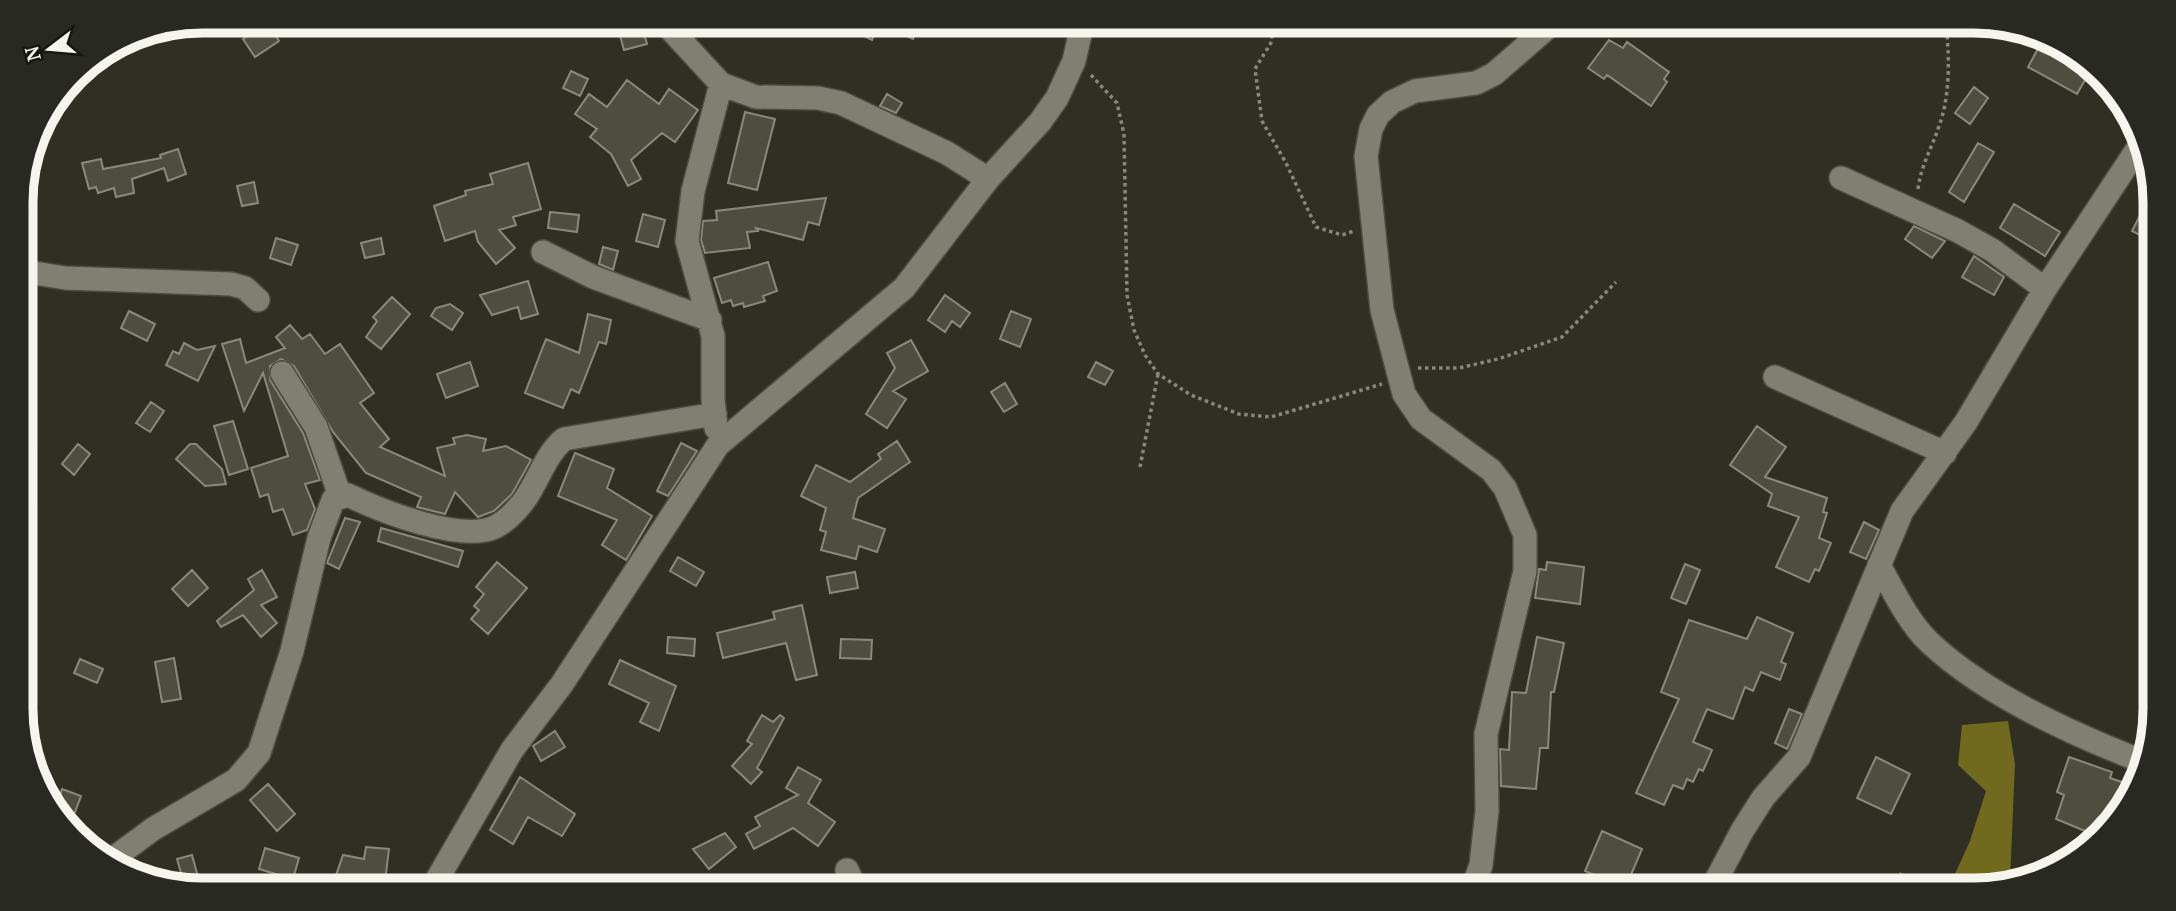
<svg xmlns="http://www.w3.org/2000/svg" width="2176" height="911" font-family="'PT Serif',serif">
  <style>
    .forest { fill: #716a1e }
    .building { fill: #4d4d40; stroke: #8a897b; stroke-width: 2 }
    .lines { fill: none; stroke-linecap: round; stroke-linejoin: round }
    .minor-casing { stroke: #4d4c42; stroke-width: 26 }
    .path { stroke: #87877c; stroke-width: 3.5; stroke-dasharray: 3.5 3.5; stroke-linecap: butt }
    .minor { stroke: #807f72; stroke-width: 23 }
    .rim { fill: none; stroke: #f5f5ed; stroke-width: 9 }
  </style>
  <rect width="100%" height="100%" fill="#302f23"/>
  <path class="forest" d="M2008 721 2015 764 2010 880 1985 890H1902L1899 872 1949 887 1970 841 1986 791 1958 765 1962 725Z"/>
  <path class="building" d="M832 21H921L913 39 879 24 872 40Z
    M268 23 279 41 255 57 243 39Z
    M641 23 647 44 624 50 618 28Z
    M1609 40 1623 48 1627 42 1669 72 1664 79 1667 82 1651 106 1607 75 1604 79 1588 68Z
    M2040 45 2051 52 2054 45 2083 65 2080 71 2088 75 2077 94 2028 67Z
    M571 71 588 79 580 96 563 88Z
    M627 80 659 104 669 89 698 110 675 142 662 133 631 160 641 179 628 186 611 154 590 137 597 129 575 114 589 94 607 107Z
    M1974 87 1988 98 1970 124 1955 113Z
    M887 94 902 103 896 113 880 106Z
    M745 112 775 119 757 190 728 183Z
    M1978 143 1994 152 1964 202 1949 192Z
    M178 149 186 174 168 181 164 168 132 179 134 193 116 197 114 188 98 193 96 187 89 189 82 163 101 159 103 169 161 158 160 155Z
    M528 163 541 209 513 217 516 225 499 230 515 248 496 264 478 242 475 231 445 241 434 206 466 195 465 191 493 184 490 174Z
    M254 182 258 203 242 206 237 186Z
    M2153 190 2154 230V242L2132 231Z
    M826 198 819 225 808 222 803 240 756 228 758 231 747 232 750 248 705 253 701 240 703 221 717 220 716 211Z
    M2014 204 2060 232 2045 256 2000 228Z
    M550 212 579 215 577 232 548 228Z
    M643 214 665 220 658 247 636 241Z
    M1914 226 1945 241 1932 258 1905 239Z
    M276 238 298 245 291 265 270 258Z
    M381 238 384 254 365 258 361 243Z
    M603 247 618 251 613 270 599 264Z
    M1974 256 2004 277 1994 295 1962 277Z
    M768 262 777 291 763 296 765 301 744 307 743 303 733 306 731 300 722 303 714 278Z
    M528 281 538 314 521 319 518 307 492 315 480 295Z
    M945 295 970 313 960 327 952 321 945 332 928 320Z
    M392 297 410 314 381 349 366 337 377 321 373 317Z
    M450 304 463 313 452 330 431 316 436 308Z
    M129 311 155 324 147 341 121 328Z
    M1011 311 1031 319 1020 347 1000 339Z
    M588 314 611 320 606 344 599 342 579 393 571 389 563 408 525 393 546 339 579 353Z
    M290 325 302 339 310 334 325 354 340 344 374 393 360 403 389 439 380 447 445 476 437 448 455 444 453 438 467 435 486 439 483 451 506 446 531 460 512 494 494 511 478 517 455 492 445 514 417 507 421 497 366 473 333 432 294 366 281 359 270 366V380L303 433 320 480 305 484 315 509 307 530 293 535 283 509 273 512 268 494 260 497 251 468 288 456 263 373 244 411 222 344 240 339 246 363 285 348 276 337Z
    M911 340 928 371 893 391 906 399 887 428 866 414 895 368 887 353Z
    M184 343 197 350 215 346 198 381 166 365 173 351 179 354Z
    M470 362 478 386 446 398 437 374Z
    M1096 362 1113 371 1105 385 1088 377Z
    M1005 383 1017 404 1004 412 991 392Z
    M151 402 164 411 150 432 136 423Z
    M233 421 248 469 229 475 214 426Z
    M1757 426 1786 447 1765 477 1827 498 1823 512 1827 513 1819 538 1831 543 1819 571 1815 569 1809 582 1776 567 1799 517 1768 506 1772 494 1730 465Z
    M897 441 910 462 858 498 853 518 885 529 877 552 859 546 856 559 821 550 826 532 820 530 826 508 801 496 816 465 850 482 881 459 878 454Z
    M681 443 697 451 668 496 657 491Z
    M78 444 90 454 74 475 62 464Z
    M190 444H196L222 469 226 484 205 486 176 459Z
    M575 453 614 469 607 488 652 516 626 560 602 545 617 520 558 496Z
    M345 518 360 522 339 569 327 563Z
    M1864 522 1879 530 1866 559 1850 552Z
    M381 528 463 551 458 567 378 541Z
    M678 557 704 572 696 586 670 571Z
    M497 562 527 588 488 634 471 619 479 610 474 606 484 594 476 587Z
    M1547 562 1584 567 1580 604 1535 598 1539 569 1546 570Z
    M1685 564 1700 570 1686 604 1671 598Z
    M192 570 208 588 188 606 172 589Z
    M262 570 277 597 261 605 277 623 261 637 243 615 221 627 217 621 254 590 248 579Z
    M855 572 858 588 830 593 827 577Z
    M802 605 817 675 796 680 786 643 723 658 717 633 775 619 773 612Z
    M1757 617 1793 633 1781 662 1786 664 1780 680 1761 672 1753 691 1745 687 1733 719 1707 709 1693 742 1712 750 1703 771 1699 769 1693 782 1687 779 1683 789 1673 785 1664 805 1636 793 1679 699 1661 692 1689 620 1747 639Z
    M668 637 695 639 694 656 667 653Z
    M1537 637 1564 643 1554 692H1551L1548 748H1540L1536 789 1501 786 1500 749 1509 750 1512 692 1526 693Z
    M841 639 872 640 871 659 840 658Z
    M174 658 181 699 162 702 155 662Z
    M80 659 103 669 97 683 74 673Z
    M620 660 676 686 659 731 640 722 649 703 609 684Z
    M1789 709 1802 714 1787 749 1775 743Z
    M762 715 773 722 780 715 784 718 757 768 762 772 751 784 732 766 752 744 747 741Z
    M555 731 565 747 541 761 533 746Z
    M1876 757 1910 774 1891 814 1857 798Z
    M2069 757 2112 772 2110 778 2122 782 2110 819 2097 836 2056 819 2064 795 2057 792Z
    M798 767 821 780 808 803 835 822 818 846 793 828 754 849 746 834 760 826 755 817 798 795 786 788Z
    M520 777 575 814 562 836 528 817 513 844 490 830Z
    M268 784 295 814 277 831 250 800Z
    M62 789 81 796 69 828 59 819 55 811Z
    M1602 831 1642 849 1625 889 1585 871Z
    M725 833 736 847 709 869 693 849Z
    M366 847 389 849 384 890H331L343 855 364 859Z
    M265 848 299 858 293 879 259 869Z
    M192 855 200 884 189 887H185L177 859Z"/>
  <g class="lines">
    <defs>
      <path id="minor" d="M663 21 721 84 756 97 818 98 841 103 947 153 988 179
        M1841 178 1958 231 1992 250 2045 289
        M543 252 593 277 710 320
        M22 271 65 278 231 284 245 288 258 300
        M282 373 316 427 340 496
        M1775 377 1945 453
        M716 428 713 399V336L687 241 693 191 721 84
        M1879 565C1893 590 1908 622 1929 642 1984 694 2074 735 2144 762
        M111 860 153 829 236 780 259 753 292 651 319 538 333 500 348 495C381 511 461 543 495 527 505 522 516 511 523 502 539 481 544 456 564 439L715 414
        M847 870 856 890
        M431 890 512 750 562 684 718 445 904 288 988 179 1040 122 1057 98 1074 61 1083 21
        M1472 890 1481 865 1487 811 1486 734 1525 571V535L1505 488 1491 470 1421 419 1404 394 1382 310 1366 156 1371 129 1378 115 1392 102 1415 91 1476 83 1494 74 1555 21
        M1711 890 1742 831 1763 798 1799 757 1902 511 1966 422 2045 289 2140 145"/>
    </defs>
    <use href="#minor" class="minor-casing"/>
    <path class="path" d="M1271 21 1272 41 1255 69 1262 121 1286 163 1316 227 1342 235 1354 231
      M1091 75 1117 103 1124 134 1127 295 1134 330 1145 355 1158 374 1191 395 1239 414 1271 417 1382 384
      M1918 189C1921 165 1932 148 1939 126 1951 94 1949 55 1946 21
      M1418 368H1459L1498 359 1562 337 1616 282
      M1140 467 1158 374"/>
    <use href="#minor" class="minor"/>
  </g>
  <path d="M0 0H2176V911H0ZM202 33H1974A169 169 0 0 1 2143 202V709A169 169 0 0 1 1974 878H202A169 169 0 0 1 33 709V202A169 169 0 0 1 202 33Z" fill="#292924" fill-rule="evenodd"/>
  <path class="rim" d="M202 33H1974A169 169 0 0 1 2143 202V709A169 169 0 0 1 1974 878H202A169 169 0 0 1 33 709V202A169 169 0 0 1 202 33Z"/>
  <g transform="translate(49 49) rotate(254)" stroke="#171712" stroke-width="5" paint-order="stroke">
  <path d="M0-5L12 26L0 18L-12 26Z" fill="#f5f5ed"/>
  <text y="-10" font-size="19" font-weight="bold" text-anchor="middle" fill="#f5f5ed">N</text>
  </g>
</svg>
